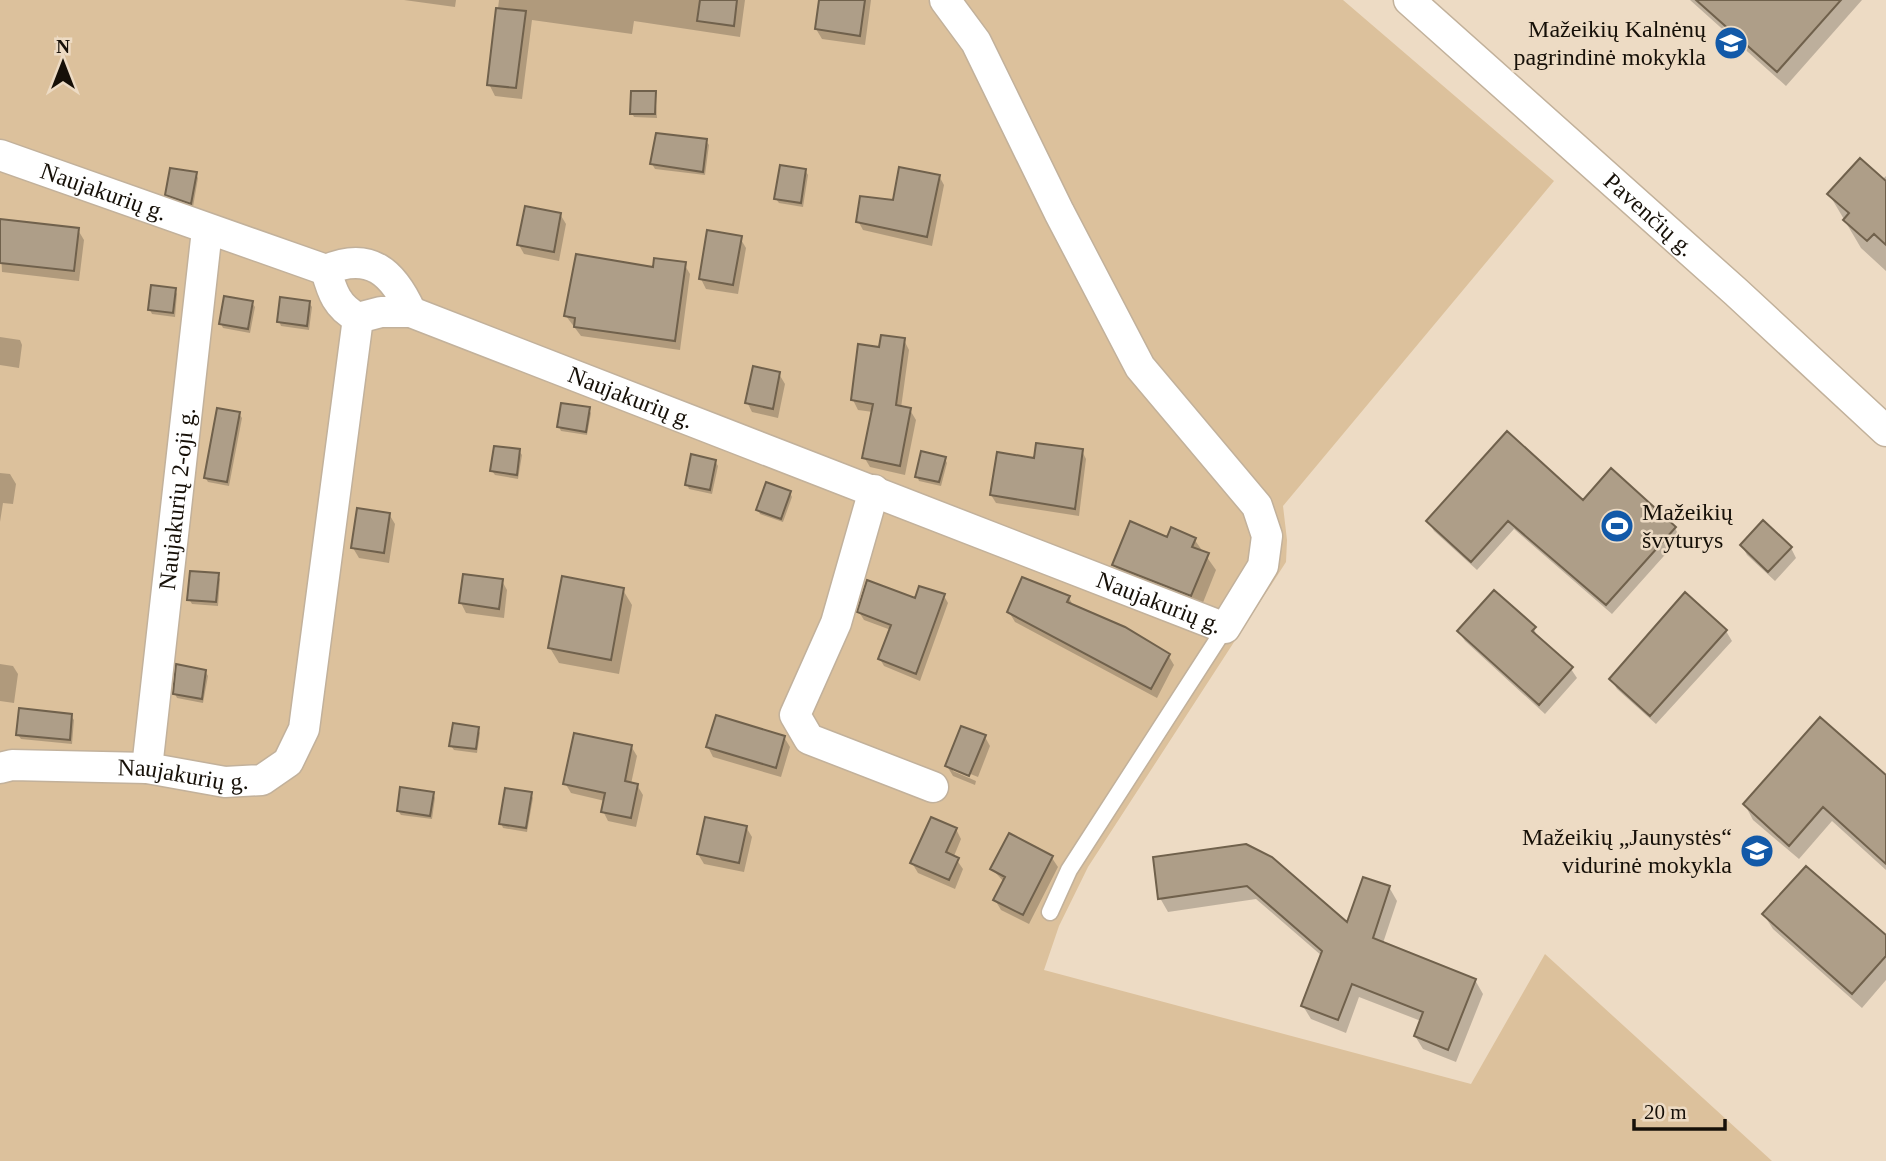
<svg xmlns="http://www.w3.org/2000/svg" width="1886" height="1161" font-family="Georgia,serif">
  <style>
    .green { fill: #dcc19c }
    .shadow { fill: #0003 }
    .building { fill: #ae9e88; stroke: #70614c; stroke-width: 2 }
    .lines { fill: none; stroke-linecap: round; stroke-linejoin: round }
    .service-casing { stroke: #c2b19b; stroke-width: 19 }
    .minor-casing { stroke: #c2b19b; stroke-width: 33 }
    .service { stroke: #fff; stroke-width: 16 }
    .minor { stroke: #fff; stroke-width: 30 }
    .labels { text-anchor: middle; dominant-baseline: central; stroke-width: 5; stroke-linejoin: round; paint-order: stroke }
    .poi-label { font-size: 24px; fill: #161008; stroke: #eddbc4; text-anchor: end }
    .street-label { font-size: 24px; fill: #161008; stroke: #eddbc4 }
  </style>
  <rect width="100%" height="100%" fill="#eddbc4"/>
  <path class="green" d="M0 0H1343L1554 181 1283 506 1287 540 1286 562 1088 867 1059 926 1044 970 1471 1084 1545 954 1772 1161H0Z"/>
  <path class="shadow" d="M404 0H456L455 7Z
    M499 0H745L740 37 634 21 632 34 532 20 522 99 495 96 489 84Z
    M821 0H871L865 45 822 39 816 29Z
    M1690 0H1862L1786 86Z
    M655 93 657 118 634 117 632 113Z
    M706 141 709 145 705 175 655 169 652 164Z
    M805 170 808 175 803 207 779 203 776 199Z
    M196 174 198 178 193 207 169 199 167 194Z
    M939 176 944 185 932 246 863 230 858 221Z
    M1886 176V271L1861 248 1829 194 1882 180Z
    M560 214 566 224 559 261 524 254 519 245Z
    M0 229 78 230 84 240 79 281 2 272Z
    M740 238 746 248 738 294 706 289 701 279Z
    M684 264 690 274 680 350 581 336 566 316 655 269Z
    M175 290 177 294 175 317 152 314 150 310Z
    M252 303 255 307 250 333 223 328 221 324Z
    M309 303 312 307 309 330 281 326 279 321Z
    M0 337 20 340 22 345 19 368 0 365Z
    M904 340 909 350 901 408 910 410 916 420 905 475 870 467 864 457 873 412 858 410 853 400 881 349Z
    M779 374 785 384 778 418 752 412 747 402Z
    M588 409 591 413 587 435 561 431 559 427Z
    M239 414 242 418 229 486 208 482 205 477Z
    M519 451 522 455 518 479 495 475 492 471Z
    M1082 451 1086 459 1079 516 996 503 991 495 1035 460Z
    M945 459 947 463 941 486 919 481 917 476Z
    M715 461 718 466 712 494 689 489 687 484Z
    M0 473 10 474 16 484 13 504 3 503 0 522Z
    M790 493 792 497 783 522 760 514 758 509Z
    M1583 502 1675 528 1680 538 1612 614 1514 529 1477 570 1434 531 1428 521Z
    M389 514 395 524 389 563 359 558 353 548Z
    M1763 523 1791 548 1796 558 1775 581 1747 555 1742 546Z
    M1168 539H1194L1216 570 1200 610 1123 580 1114 565Z
    M217 575 220 579 218 606 192 604 189 599Z
    M502 581 507 590 504 618 466 613 461 603Z
    M623 590 632 605 619 674 559 663 550 648Z
    M944 596 948 603 920 681 884 666 880 659 891 630 864 620 859 612Z
    M1069 598 1074 607 1168 655 1174 665 1157 698 1015 622 1009 612Z
    M1534 628 1538 640 1571 669 1577 678 1545 714 1465 641 1459 632Z
    M1726 631 1732 641 1656 724 1617 689 1611 679Z
    M0 664 13 666 18 674 14 703 0 701Z
    M205 671 208 676 203 703 177 698 175 694Z
    M71 716 74 720 72 744 21 739 18 735Z
    M478 729 480 733 477 753 454 750 451 746Z
    M784 737 790 747 781 777 713 757 708 747Z
    M985 737 990 746 978 777 953 767V771L976 781 975 785 953 776 947 766Z
    M631 746 637 756 631 784 637 785 643 795 636 827 608 821 603 811 605 801 571 793 565 783Z
    M1886 777V870L1832 821 1799 859 1753 820 1745 805Z
    M433 793 435 798 432 819 401 815 398 811Z
    M531 794 533 798 527 832 503 828 501 823Z
    M746 827 752 837 744 872 704 864 698 854Z
    M956 829 961 839 954 856 963 869 955 889 918 873 912 863Z
    M1010 836 1052 858 1058 867 1029 924 1001 910 995 900 1004 882 992 869Z
    M1246 845 1348 925 1389 887 1397 901 1383 943 1475 980 1483 994 1456 1062 1423 1049 1415 1036 1421 1021 1359 997 1346 1033 1311 1019 1303 1006 1322 956 1256 899 1168 912 1160 898Z
    M1764 915 1886 938V980L1862 1008 1773 929Z"/>
  <path class="building" d="M700 0H737L734 26 697 21Z
    M819 0H865L860 36 815 29Z
    M1696 0H1841L1777 72Z
    M496 8 526 11 516 88 487 85Z
    M631 91H656L655 114H630Z
    M656 133 707 139 703 172 650 164Z
    M1860 158 1886 181V245L1874 234 1867 241 1843 220 1849 213 1827 194Z
    M780 165 806 169 801 203 774 199Z
    M899 167 940 175 927 237 856 222 860 196 893 200Z
    M170 168 197 172 191 204 165 195Z
    M525 206 561 213 554 252 517 245Z
    M0 219 79 228 74 271 0 263Z
    M707 230 742 236 733 285 699 279Z
    M576 254 653 267 654 258 686 262 675 341 574 327 575 318 564 316Z
    M151 285 176 288 173 313 148 310Z
    M224 296 253 301 248 329 219 324Z
    M280 297 310 301 307 326 277 322Z
    M881 335 905 338 896 405 911 408 900 466 862 458 873 404 851 400 858 344 879 347Z
    M753 366 780 372 773 409 745 403Z
    M561 403 590 407 586 432 557 427Z
    M217 408 240 412 227 482 204 478Z
    M1507 431 1583 500 1611 468 1676 527 1606 605 1508 521 1471 562 1426 521Z
    M1036 443 1083 449 1075 509 990 495 997 452 1034 458Z
    M494 446 520 449 517 475 490 471Z
    M921 451 946 457 939 482 915 477Z
    M691 454 716 460 710 490 685 485Z
    M766 482 791 491 781 519 756 510Z
    M357 508 390 513 384 553 351 548Z
    M1763 520 1792 547 1768 572 1740 545Z
    M1130 521 1167 537 1171 527 1196 538 1192 547 1209 553 1191 596 1112 565Z
    M190 571 219 573 216 602 187 600Z
    M463 574 503 579 499 609 459 603Z
    M562 576 624 588 611 660 548 648Z
    M1022 577 1070 596 1067 602 1125 627 1170 654 1151 689 1007 612Z
    M867 580 915 598 919 586 945 594 916 674 878 659 891 625 857 612Z
    M1494 590 1536 627 1532 631 1573 667 1539 705 1457 631Z
    M1685 592 1727 630 1650 716 1609 679Z
    M176 664 206 670 202 699 173 694Z
    M19 708 72 714 70 740 16 735Z
    M716 715 785 736 776 768 706 747Z
    M1820 717 1886 775V864L1823 807 1789 846 1743 804Z
    M453 723 479 727 476 749 449 746Z
    M961 726 986 735 969 776 945 766Z
    M574 733 632 745 625 781 638 784 631 818 601 812 605 793 563 784Z
    M400 787 434 792 430 816 397 811Z
    M505 788 532 792 526 828 499 824Z
    M705 817 747 826 739 863 697 854Z
    M931 817 957 828 946 852 959 858 949 880 910 863Z
    M1009 833 1053 856 1023 915 993 900 1005 877 990 869Z
    M1246 844 1272 857 1347 922 1363 877 1390 886 1373 938 1476 979 1448 1050 1414 1036 1423 1012 1352 984 1338 1020 1301 1006 1322 951 1247 886 1158 899 1153 857Z
    M1806 866 1886 935V956L1852 994 1762 914Z"/>
  <g class="lines">
    <defs>
      <path id="service" d="M1050 912 1069 870 1225 628"/>
      <g id="minor">
        <path id="s1" d="M1409 0 1736 292 1886 431"/>
        <path id="s2" d="M0 155 326 270C370 251 393 272 411 312"/>
        <path d="M326 270C332 292 337 307 358 318"/>
        <path d="M874 490 836 623 795 715 809 739 933 787"/>
        <path id="s3" d="M0 768 12 765 147 768 225 782 262 780 288 762 304 729 358 318 381 312H411L1225 628 1263 566 1267 536 1257 506 1140 367 1059 212 976 42 945 0"/>
        <path id="s4" d="M147 768 207 230"/>
      </g>
    </defs>
    <use href="#service" class="service-casing"/>
    <use href="#minor" class="minor-casing"/>
    <use href="#service" class="service"/>
    <use href="#minor" class="minor"/>
  </g>
  <defs>
    <symbol id="school-disc" viewBox="-11 -11 22 22"><circle r="9.5" fill="#1259a8" stroke="#eddbc4"/><path d="M0-5L7-2L0 1L-7-2ZM-4 1L0 2.5L4 1V4Q0 6-4 4Z" fill="#fff"/></symbol>
    <symbol id="stadium-disc" viewBox="-11 -11 22 22"><circle r="9.5" fill="#1259a8" stroke="#eddbc4"/><path d="M0-5a6.5 5 0 1 0 0 10a6.5 5 0 1 0 0-10ZM-3.5-1.8h7v3.6h-7Z" fill="#fff"/></symbol>
  </defs>
  <g fill-rule="evenodd">
    <use href="#school-disc" x="1712" y="24" width="38" height="38"/>
    <use href="#stadium-disc" x="1598" y="507" width="38" height="38"/>
    <use href="#school-disc" x="1738" y="832" width="38" height="38"/>
  </g>
  <g class="labels">
    <g class="poi-label">
      <text x="1706" y="29">Mažeikių Kalnėnų<tspan x="1706" dy="28">pagrindinė mokykla</tspan></text>
      <text x="1642" y="512" text-anchor="start">Mažeikių<tspan x="1642" dy="28">švyturys</tspan></text>
      <text x="1732" y="837">Mažeikių „Jaunystės“<tspan x="1732" dy="28">vidurinė mokykla</tspan></text>
    </g>
    <g class="street-label">
      <text stroke="none"><textPath href="#s2" startOffset="110">Naujakurių g.</textPath></text>
      <text stroke="none"><textPath href="#s1" startOffset="322">Pavenčių g.</textPath></text>
      <text stroke="none"><textPath href="#s3" startOffset="1036">Naujakurių g.</textPath></text>
      <text stroke="none"><textPath href="#s4" startOffset="271">Naujakurių 2-oji g.</textPath></text>
      <text stroke="none"><textPath href="#s3" startOffset="1603">Naujakurių g.</textPath></text>
      <text stroke="none"><textPath href="#s3" startOffset="184">Naujakurių g.</textPath></text>
    </g>
  </g>
  <g transform="translate(63 63)" stroke="#eddbc4" stroke-width="5" paint-order="stroke">
  <path d="M0-5L12 26L0 18L-12 26Z" fill="#161008"/>
  <text y="-10" font-size="19" font-weight="bold" text-anchor="middle" fill="#161008">N</text>
  </g>
  <path d="M1634 1119v10h91v-10" fill="none" stroke="#161008" stroke-width="3.5"/>
  <text x="1644" y="1119" font-size="21" fill="#161008" stroke="#eddbc4" stroke-width="5" paint-order="stroke">20 m</text>
</svg>
